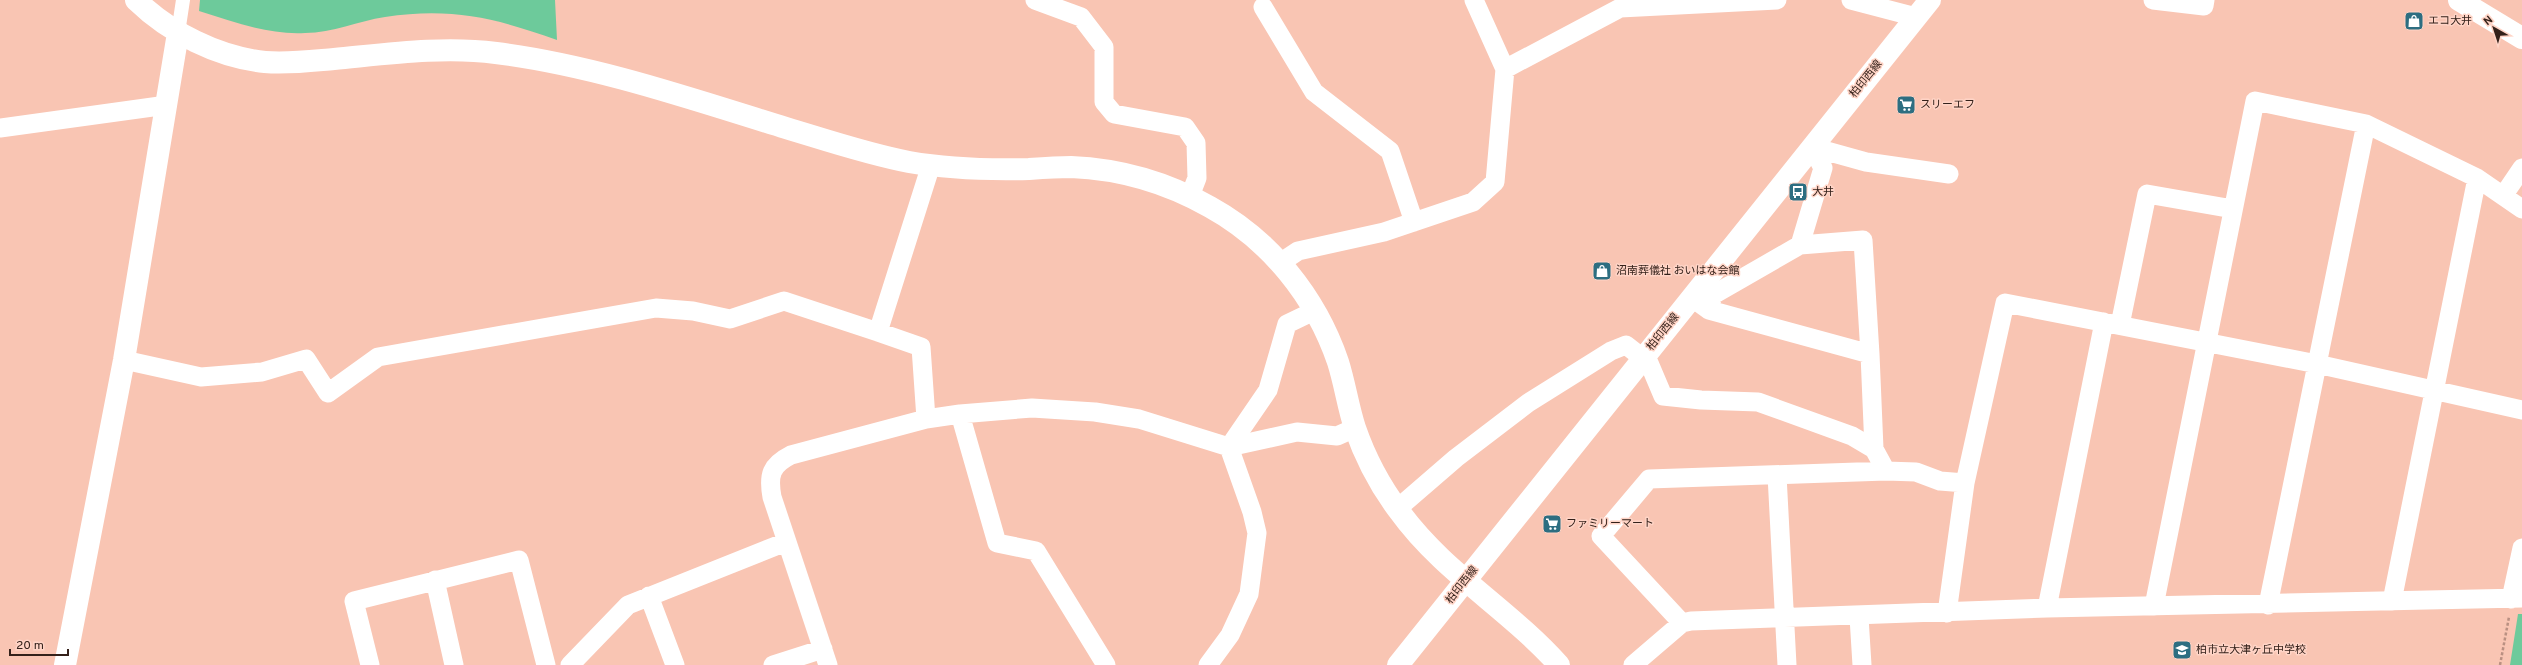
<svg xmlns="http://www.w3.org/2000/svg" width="2522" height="665" font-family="Overpass,'Noto Sans JP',sans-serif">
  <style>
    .green { fill: #6dca9b }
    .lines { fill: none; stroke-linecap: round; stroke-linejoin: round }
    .path { stroke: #ba9082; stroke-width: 2.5; stroke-dasharray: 3 2; stroke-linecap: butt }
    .pedestrian { stroke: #fff; stroke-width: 14 }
    .minor { stroke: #fff; stroke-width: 19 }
    .tertiary { stroke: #fff; stroke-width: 22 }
    .secondary { stroke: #fff; stroke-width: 22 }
    .labels { text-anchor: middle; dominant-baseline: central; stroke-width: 3; stroke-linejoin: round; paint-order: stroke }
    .poi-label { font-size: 11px; fill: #34211a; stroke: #ffd4c6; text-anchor: start }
    .street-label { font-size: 11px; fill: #34211a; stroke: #ffd4c6 }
  </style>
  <rect width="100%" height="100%" fill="#f9c5b3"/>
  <path class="green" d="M200 0H555L557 40C496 18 451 7 385 17 358 21 333 33 305 33 268 35 234 22 199 11Z
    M2518 614H2522V665H2510Z"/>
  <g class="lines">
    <path class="path" d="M2500 665 2509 617"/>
    <path class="pedestrian" d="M178 33 183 0"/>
    <path class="minor" d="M1035 0 1081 17 1104 47V102L1114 114 1185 127 1196 143 1197 178 1190 196
      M1474 0 1505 69
      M1851 0 1916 17
      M2153 0 2204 6 2205 0
      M1263 7 1314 92 1390 151 1414 222
      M0 128 167 105
      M2503 196 2522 168
      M1280 263 1298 251 1384 232 1473 202 1495 182 1505 69 1620 8 1777 0
      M1691 297 1709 310 1870 354 1874 449
      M1709 310 1713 295 1800 245
      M2120 325 2147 194 2233 209
      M1870 354 1863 240 1800 245 1823 168 1812 147 1866 162 1949 174
      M124 360 201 377 262 372 306 359 328 393 378 357 656 308 693 311 730 319 784 301 878 332
      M960 414 997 543 1036 551 1106 665
      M926 419 921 347 878 332 931 165
      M1777 475 1787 665
      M1397 509 1456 458 1528 403 1611 351 1626 345 1649 363 1663 396 1701 400 1758 402 1852 436 1874 449 1886 471
      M435 580 454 665
      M649 596 675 665
      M2511 599 2522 548
      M2392 601 2477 178
      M2268 605 2366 124
      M2154 606 2255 101 2366 124 2477 178 2522 209
      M2047 608 2104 322
      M1947 613 1965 483 2005 303 2317 364 2522 410
      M1859 617 1862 665
      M1682 623 1691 621 2047 608 2522 598
      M370 665 354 601 519 560 546 665
      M570 665 628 605 786 542
      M773 665 823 649
      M828 665 772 497C768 475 771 465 791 455L926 419 960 414 1032 408 1095 412 1139 419 1229 447 1297 432 1337 436 1355 428
      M1208 665 1230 635 1249 594 1257 533 1252 512 1229 447 1268 390 1287 324 1314 311
      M1633 665 1682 623 1601 536 1649 479 1886 471 1916 472 1940 481 1965 483"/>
    <path class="tertiary" d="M136 0C170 33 218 57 265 62 288 64 311 61 334 59 387 54 443 46 496 53 593 65 692 99 786 128 826 140 867 154 909 162 949 169 989 170 1029 169 1043 168 1057 167 1071 167 1120 169 1168 183 1210 207 1270 240 1316 297 1338 362 1345 384 1348 407 1355 428 1365 457 1381 487 1399 511 1443 572 1510 610 1559 665
      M65 665 124 360 178 33"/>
    <path class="secondary" d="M2459 0 2522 38
      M1398 665 1930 0"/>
  </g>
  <defs>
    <symbol id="shop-square" viewBox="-11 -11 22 22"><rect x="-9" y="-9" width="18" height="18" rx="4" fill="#2d6e81" stroke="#ffd4c6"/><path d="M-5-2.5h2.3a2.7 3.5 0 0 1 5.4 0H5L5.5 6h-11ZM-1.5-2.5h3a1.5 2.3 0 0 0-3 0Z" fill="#fff"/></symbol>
    <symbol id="supermarket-square" viewBox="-11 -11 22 22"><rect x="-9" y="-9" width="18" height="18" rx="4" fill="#2d6e81" stroke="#ffd4c6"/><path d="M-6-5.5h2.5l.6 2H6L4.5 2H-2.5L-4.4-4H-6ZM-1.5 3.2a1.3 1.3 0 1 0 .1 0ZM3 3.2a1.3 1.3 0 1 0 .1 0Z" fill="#fff"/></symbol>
    <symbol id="bus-square" viewBox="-11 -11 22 22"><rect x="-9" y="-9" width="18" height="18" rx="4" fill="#2d6e81" stroke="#ffd4c6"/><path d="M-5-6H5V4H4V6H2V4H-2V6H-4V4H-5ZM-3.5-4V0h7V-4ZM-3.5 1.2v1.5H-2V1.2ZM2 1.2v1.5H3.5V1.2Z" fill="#fff"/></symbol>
    <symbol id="school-square" viewBox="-11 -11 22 22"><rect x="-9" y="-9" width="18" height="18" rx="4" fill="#2d6e81" stroke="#ffd4c6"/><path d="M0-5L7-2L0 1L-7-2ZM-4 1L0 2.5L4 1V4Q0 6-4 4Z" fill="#fff"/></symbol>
  </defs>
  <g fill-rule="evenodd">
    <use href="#shop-square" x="2403" y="10" width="22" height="22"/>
    <use href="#supermarket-square" x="1895" y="94" width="22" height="22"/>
    <use href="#bus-square" x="1787" y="181" width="22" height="22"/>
    <use href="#shop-square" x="1591" y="260" width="22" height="22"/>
    <use href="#supermarket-square" x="1541" y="513" width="22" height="22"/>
    <use href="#school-square" x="2171" y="639" width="22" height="22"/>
  </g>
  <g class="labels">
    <g class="poi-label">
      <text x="2428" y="21">エコ大井</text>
      <text x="1920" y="105">スリーエフ</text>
      <text x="1812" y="192">大井</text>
      <text x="1616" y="271">沼南葬儀社 おいはな会館</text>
      <text x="1566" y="524">ファミリーマート</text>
      <text x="2196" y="650">柏市立大津ヶ丘中学校</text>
    </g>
    <g class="street-label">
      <text transform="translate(1866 79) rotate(-51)">柏印西線</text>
      <text transform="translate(1663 332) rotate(-51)">柏印西線</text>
      <text transform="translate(1462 585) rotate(-52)">柏印西線</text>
    </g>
  </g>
  <g transform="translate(2494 28) rotate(321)" stroke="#ffd4c6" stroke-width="3" paint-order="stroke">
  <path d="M0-3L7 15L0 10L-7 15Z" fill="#34211a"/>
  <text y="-6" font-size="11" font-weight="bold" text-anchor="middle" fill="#34211a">N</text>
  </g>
  <path d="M10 649v6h58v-6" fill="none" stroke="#34211a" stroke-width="2"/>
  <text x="16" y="649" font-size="12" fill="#34211a" stroke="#ffd4c6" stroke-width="3" paint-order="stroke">20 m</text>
</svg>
